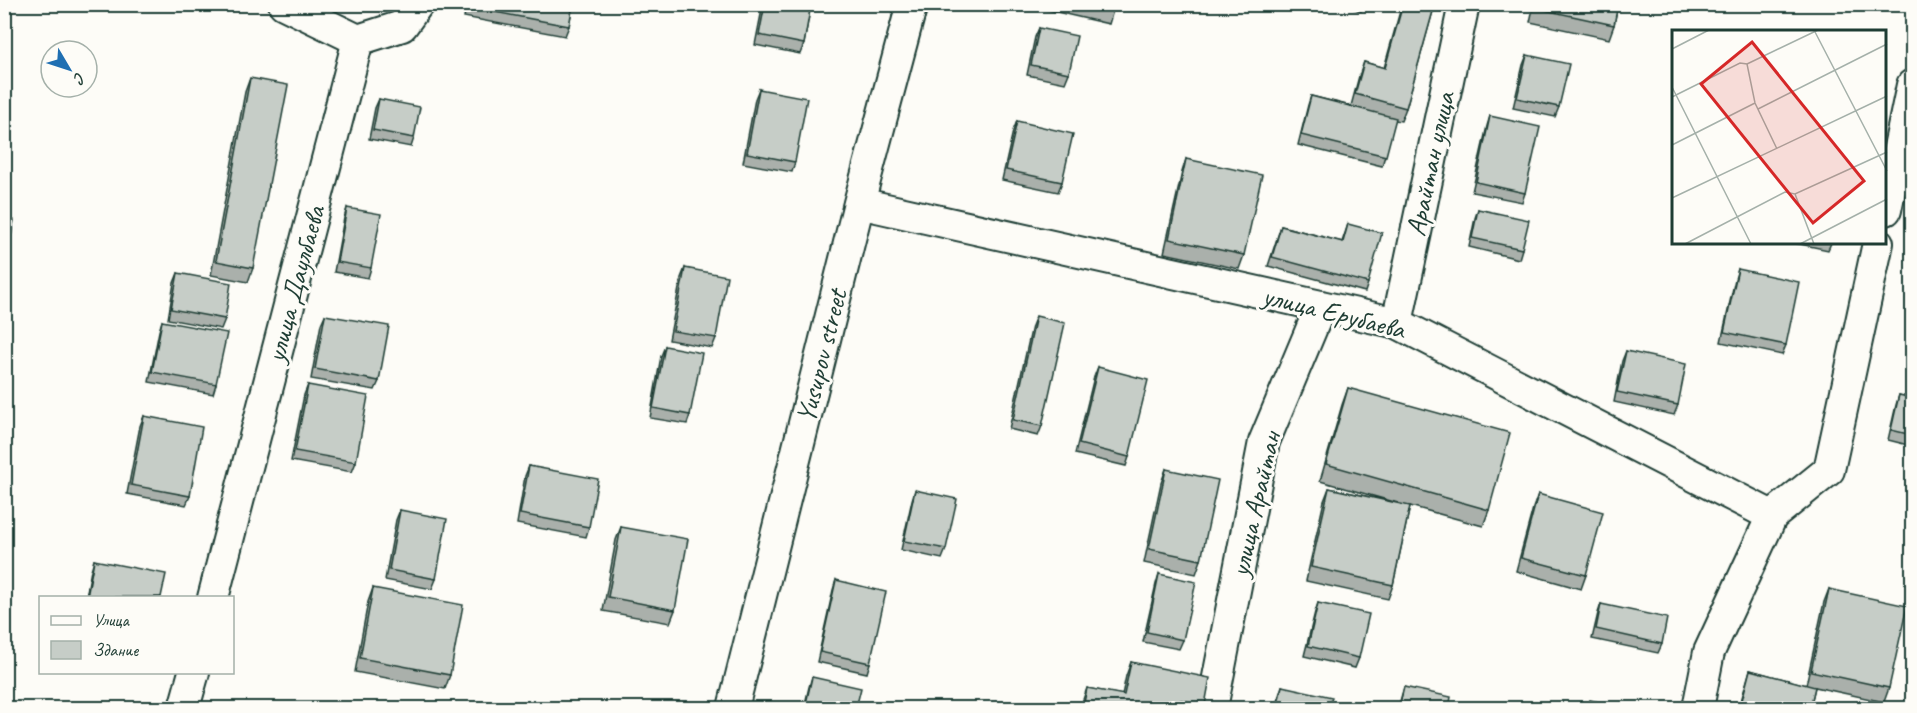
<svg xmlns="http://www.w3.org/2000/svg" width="1917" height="713" font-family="Caveat,sans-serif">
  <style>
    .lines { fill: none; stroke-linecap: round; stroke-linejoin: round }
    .minor-casing { stroke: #1f3d34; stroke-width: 34 }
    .minor { stroke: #fdfcf7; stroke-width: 30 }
    .wall { fill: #aab0ab; stroke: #1f3d34; stroke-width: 1.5 }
    .building { fill: #c6cdc7; stroke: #1f3d34; stroke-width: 1.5 }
    .labels { text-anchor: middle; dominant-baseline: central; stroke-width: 6; stroke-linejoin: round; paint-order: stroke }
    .street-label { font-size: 28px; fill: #1f3d34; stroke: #fdfcf7 }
    .inset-road { fill: none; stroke: #a4b0a9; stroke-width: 1.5 }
    .view { fill: #d62828; fill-opacity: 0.15; stroke: #d62828; stroke-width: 3 }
    .inset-edge { fill: none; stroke: #1f3d34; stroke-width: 3 }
  </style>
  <rect width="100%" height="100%" fill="#fdfcf7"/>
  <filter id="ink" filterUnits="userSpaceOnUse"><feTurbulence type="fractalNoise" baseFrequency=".0167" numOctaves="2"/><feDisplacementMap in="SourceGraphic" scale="12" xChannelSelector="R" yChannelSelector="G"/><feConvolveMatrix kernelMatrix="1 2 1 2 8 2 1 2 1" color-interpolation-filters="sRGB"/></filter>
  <g filter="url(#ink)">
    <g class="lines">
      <defs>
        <path id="minor" d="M284 4 358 40
          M859 203 1397 323 1772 516 1829 470 1878 243
          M1886 210 1912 85
          M1397 323 1464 4
          M213 598 358 40 402 26 418 4
          M184 708 194 672
          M733 708 859 203 912 4
          M1212 708 1264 442 1321 306
          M1698 708 1709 652 1772 516"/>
      </defs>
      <use href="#minor" class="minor-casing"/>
      <use href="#minor" class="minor"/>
    </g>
    <path class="wall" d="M467 4H573L569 26 565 36 464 17Z
      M763 4H811L804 44 800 54 755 45Z
      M1039 4H1115L1109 24 1039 8Z
      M1341 4H1364L1361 11Z
      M1402 4H1435L1406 108 1401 121 1395 120 1382 166 1298 145 1308 105 1311 96 1351 106 1359 76 1364 62 1384 68Z
      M1534 4H1618L1614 25 1609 39 1530 22Z
      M1039 28 1069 73 1065 83 1027 75 1035 37Z
      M1527 55 1559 107 1555 117 1513 108 1523 65Z
      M250 78 253 268 248 282 211 275 245 92Z
      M759 89 795 162 792 172 743 163 755 99Z
      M379 99 414 138 411 147 369 139 375 108Z
      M1490 116 1525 193 1522 202 1472 192 1487 126Z
      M1017 121 1062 182 1058 192 1002 180 1013 131Z
      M1186 159 1244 255 1239 269 1164 253 1182 172Z
      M347 208 371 268 368 278 334 272 344 218Z
      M1478 209 1522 249 1519 259 1469 247 1475 218Z
      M1348 224 1368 283 1365 292 1268 266 1281 226 1342 242Z
      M1795 243H1831L1828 250Z
      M685 268 716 338 712 348 669 340 681 278Z
      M1738 269 1786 345 1782 355 1721 342 1735 279Z
      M178 273 225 319 221 329 168 319 174 283Z
      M325 315 379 381 375 390 311 379 321 324Z
      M1036 316 1042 426 1038 436 1009 429 1032 326Z
      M162 321 216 384 213 394 149 382 159 331Z
      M665 346 690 415 687 424 650 418 661 356Z
      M1626 351 1678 405 1674 415 1614 402 1622 361Z
      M1098 367 1129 457 1126 466 1075 454 1094 377Z
      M308 385 356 462 352 472 291 461 304 395Z
      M1348 388 1489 510 1483 526 1410 506 1393 585 1388 599 1306 581 1324 501 1329 488 1398 503 1320 481 1342 405Z
      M1899 395 1912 398V446L1888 440 1896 405Z
      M144 416 190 496 186 505 127 494 140 426Z
      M529 466 589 527 586 537 517 524 525 476Z
      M1166 469 1201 560 1196 574 1144 563 1161 483Z
      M915 490 946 549 942 559 901 550 912 500Z
      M1538 494 1586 575 1581 589 1516 571 1533 508Z
      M400 510 436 579 432 589 385 580 396 520Z
      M621 527 675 610 670 623 603 611 616 540Z
      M94 560 161 597H86L91 570Z
      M1159 574 1183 640 1179 649 1143 642 1156 584Z
      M836 580 870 663 867 673 817 662 833 590Z
      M373 588 450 675 445 689 355 672 368 602Z
      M1829 589 1889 688 1884 702 1815 687 1810 708H1739L1750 670 1806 685 1824 602Z
      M1318 603 1359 658 1355 668 1304 656 1315 612Z
      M1601 604 1662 644 1658 653 1592 639 1598 613Z
      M1131 662 1205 705 1204 708H1080L1087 688 1122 695 1126 676Z
      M812 677 856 708H804L809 687Z
      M1282 686 1329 708H1275Z
      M1404 687 1449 708H1398Z"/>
    <path class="building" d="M468 4H573L569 26 468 7Z
      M765 4H811L804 44 759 35Z
      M1088 4H1115L1114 10Z
      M1403 4H1435L1406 108 1355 94 1364 62 1385 68Z
      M1536 4H1618L1614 25 1535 8Z
      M1039 28 1077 36 1069 73 1031 65Z
      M1527 55 1569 64 1559 107 1517 98Z
      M250 78 288 85 253 268 216 261Z
      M759 89 807 98 795 162 747 153Z
      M1311 96 1396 118 1386 156 1301 135Z
      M379 99 420 107 414 138 373 130Z
      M1490 116 1540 127 1525 193 1476 182Z
      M1017 121 1073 134 1062 182 1006 170Z
      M1186 159 1262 175 1244 255 1169 239Z
      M347 208 381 214 371 268 337 262Z
      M1478 209 1529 220 1522 249 1472 238Z
      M4 218 14 220 6 265H4Z
      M1348 224 1382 233 1368 283 1272 257 1281 226 1343 242Z
      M685 268 727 276 716 338 673 331Z
      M1738 269 1799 282 1786 345 1724 332Z
      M178 273 231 283 225 319 171 309Z
      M325 315 389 326 379 381 315 369Z
      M1036 316 1065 323 1042 426 1013 420Z
      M162 321 227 333 216 384 152 372Z
      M665 346 702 353 690 415 653 408Z
      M1626 351 1686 364 1678 405 1617 392Z
      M1098 367 1148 380 1129 457 1079 444Z
      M308 385 368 396 356 462 295 451Z
      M1348 388 1510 433 1489 510 1326 464Z
      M1899 395 1912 398V435L1891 430Z
      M144 416 202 427 190 496 131 485Z
      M529 466 598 479 589 527 520 514Z
      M1166 469 1218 480 1201 560 1149 549Z
      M1329 488 1410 506 1393 585 1311 567Z
      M915 490 957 499 946 549 904 541Z
      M1538 494 1603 512 1586 575 1521 558Z
      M400 510 447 519 436 579 389 570Z
      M621 527 688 539 675 610 608 597Z
      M94 560 166 574 161 597H87Z
      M1159 574 1196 582 1183 640 1147 632Z
      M836 580 886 592 870 663 820 652Z
      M373 588 463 605 450 675 360 658Z
      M1829 589 1907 606 1889 688 1811 671Z
      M1318 603 1369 614 1359 658 1308 646Z
      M1601 604 1667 618 1662 644 1596 629Z
      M1131 662 1210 678 1205 705 1181 700 1180 708H1083L1087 688 1124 695Z
      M1750 670 1815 687 1810 708H1740Z
      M812 677 861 688 856 708H805Z
      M1282 686 1332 697 1329 708H1277Z
      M1404 687 1451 697 1449 708H1399Z
      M1590 700 1627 708H1588Z"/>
  </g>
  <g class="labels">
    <g class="street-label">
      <text transform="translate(1430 164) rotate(-78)">Арайтан улица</text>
      <text transform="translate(295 284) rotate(-75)">улица Даулбаева</text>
      <text transform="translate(1334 312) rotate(14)">улица Ерубаева</text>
      <text transform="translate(821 356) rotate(-76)">Yusupov street</text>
      <text transform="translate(1255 504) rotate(-77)">улица Арайтан</text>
    </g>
  </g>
  <g transform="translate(1672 30)">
    <rect width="214" height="214" fill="#fdfcf7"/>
    <path class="inset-road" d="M142 0 215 141M0 19 37 0M75 34 146 0M0 57 79 214M0 67 68 33 75 34 83 73 105 119M86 79 215 14M0 115 83 73M123 164 142 214M0 168 215 66M13 214 113 162 123 164 215 122M128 214 215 169"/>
    <path class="view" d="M80 12 192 151 141 193 29 54Z"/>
    <rect width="214" height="214" class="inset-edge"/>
  </g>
  <rect width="1917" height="713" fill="none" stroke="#fdfcf7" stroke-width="24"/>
  <rect x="12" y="12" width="1893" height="689" fill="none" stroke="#1f3d34" stroke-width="2" filter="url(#ink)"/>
  <rect x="39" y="596" width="195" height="78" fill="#fdfcf7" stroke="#a4b0a9" stroke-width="1.5"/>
  <rect x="51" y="616" width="30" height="9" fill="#fdfcf7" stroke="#a4b0a9" stroke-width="1.5"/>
  <text x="93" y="626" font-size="18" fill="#1f3d34">Улица</text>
  <rect x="51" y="641" width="30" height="18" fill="#c6cdc7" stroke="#a4b0a9" stroke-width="1.5"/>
  <text x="93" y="656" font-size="18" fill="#1f3d34">Здание</text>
  <g transform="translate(69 69) rotate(129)"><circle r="28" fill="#fdfcf7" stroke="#a4b0a9" stroke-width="1.5"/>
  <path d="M0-4.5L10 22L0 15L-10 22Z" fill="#1f6fb2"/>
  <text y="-9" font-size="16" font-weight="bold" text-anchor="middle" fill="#1f3d34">С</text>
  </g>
</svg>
